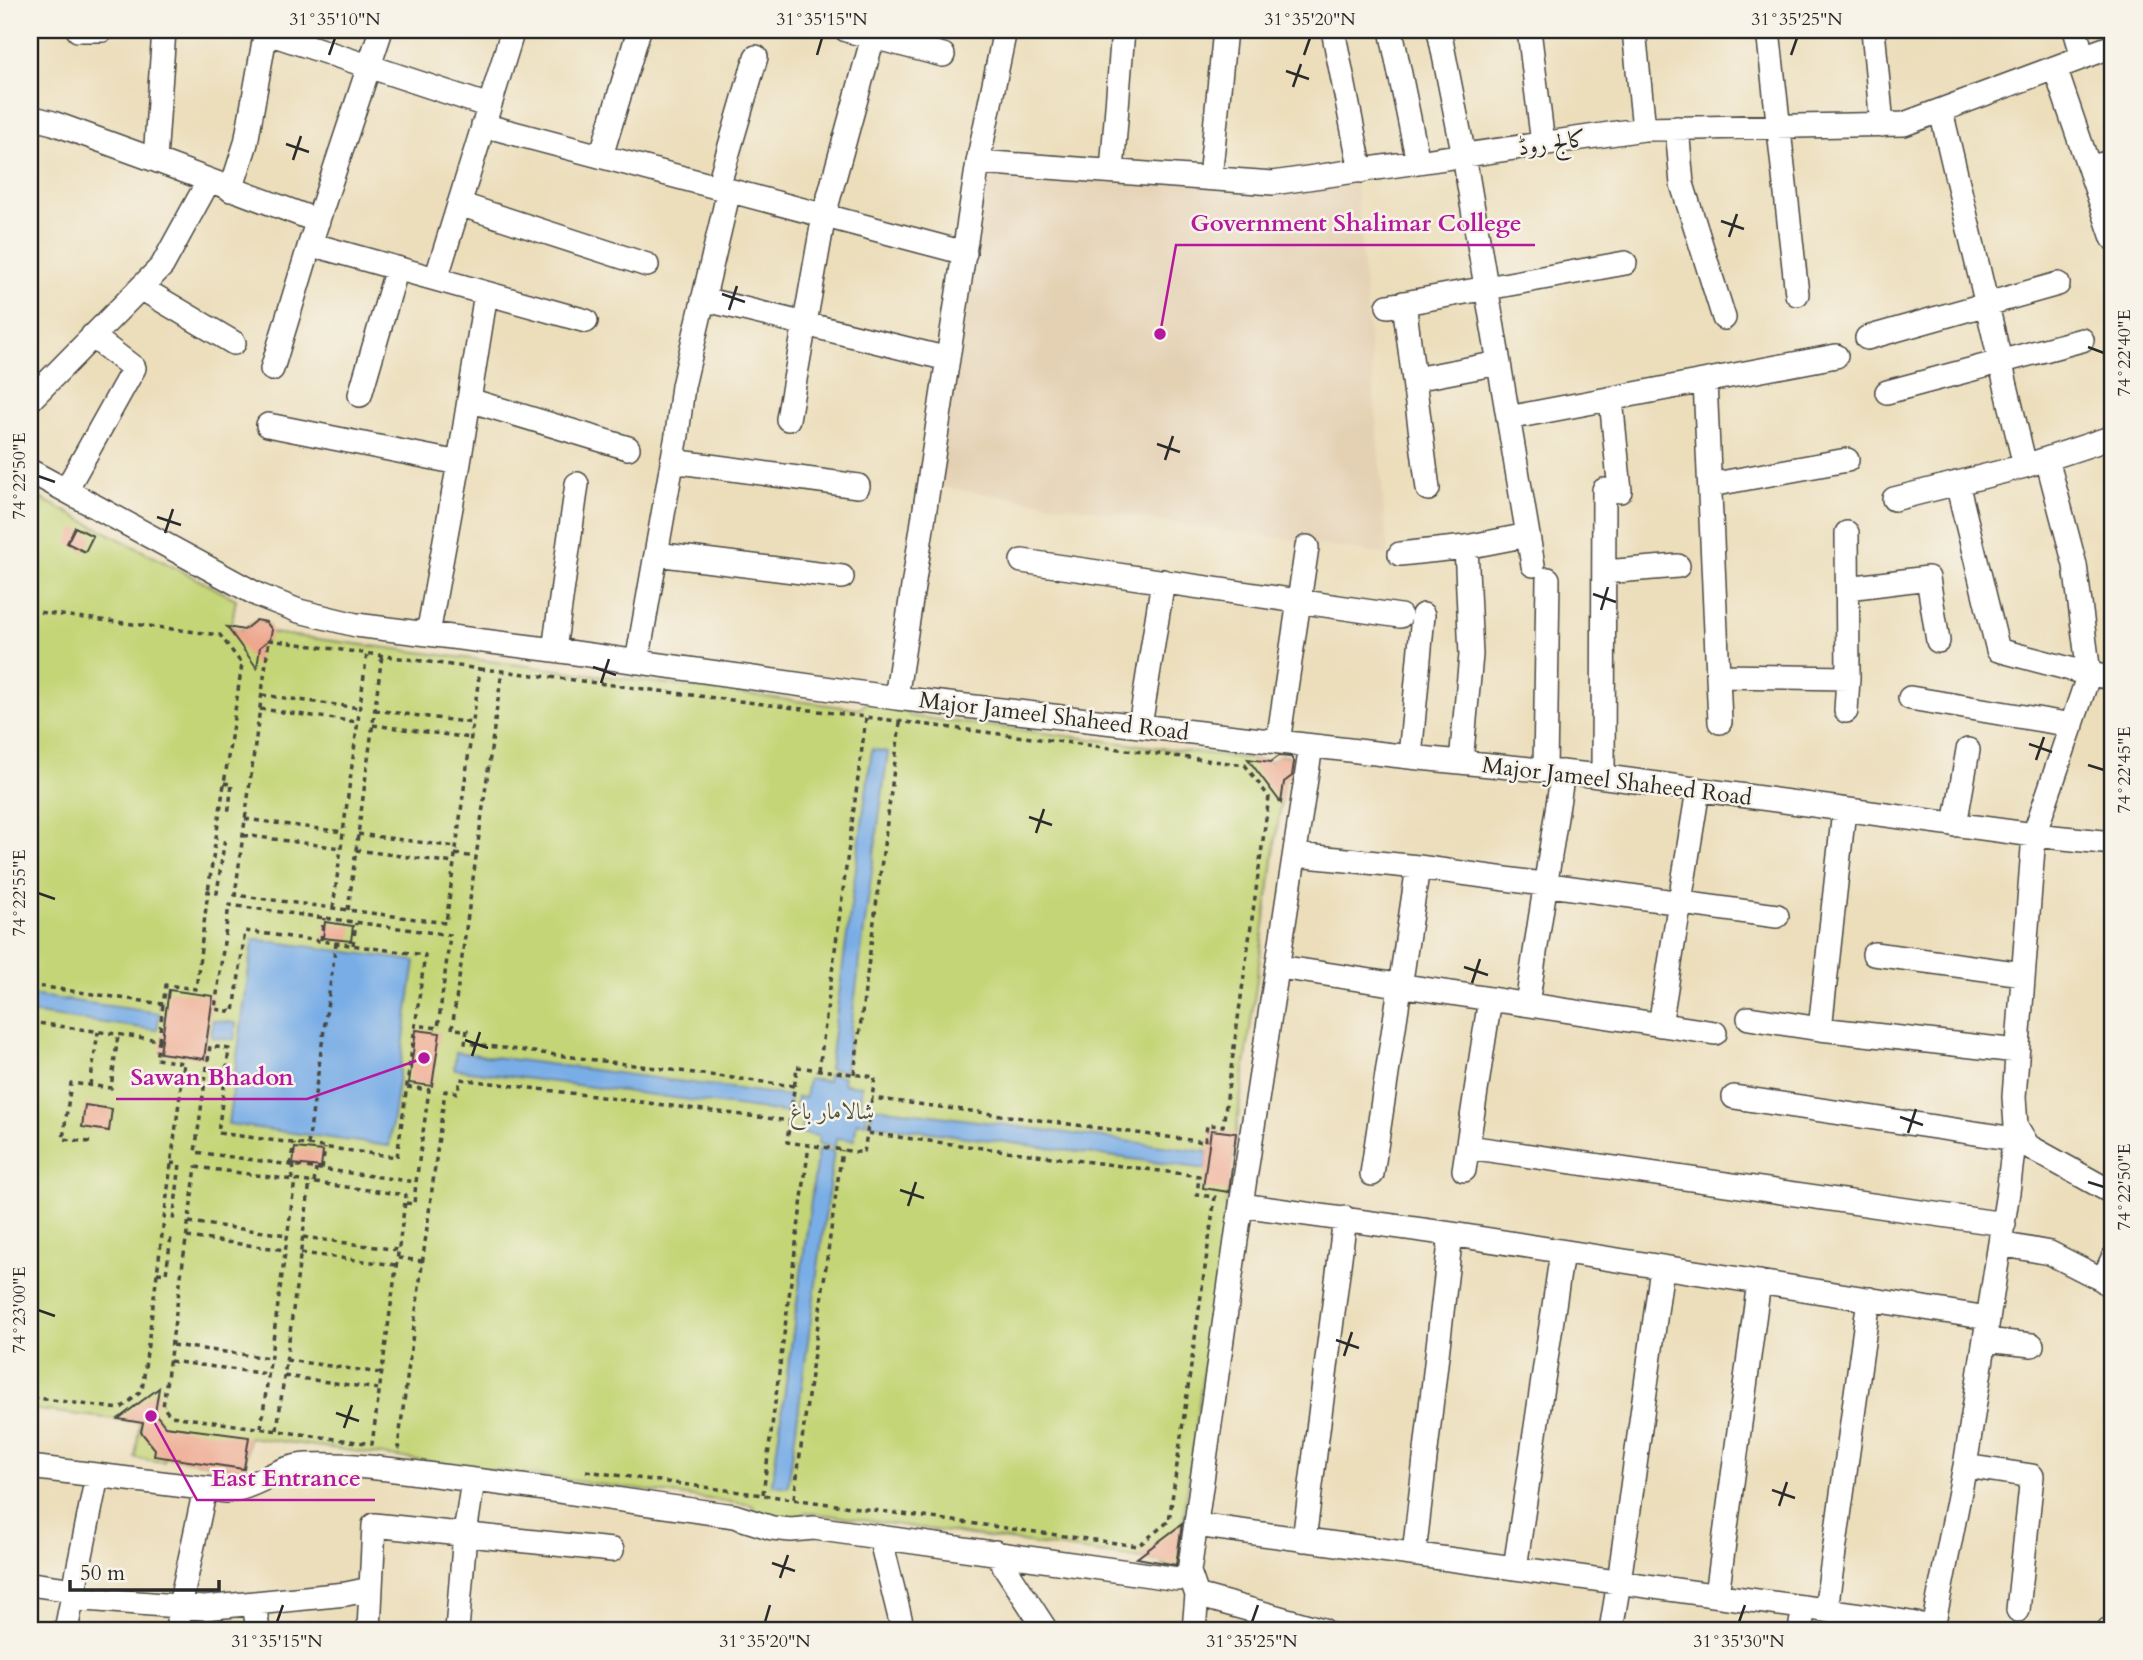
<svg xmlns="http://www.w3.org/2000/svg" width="2143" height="1660" font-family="Cardo,Amiri,serif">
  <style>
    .built { fill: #e4d1b4 }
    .green { fill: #c4d577; stroke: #788051; stroke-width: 2 }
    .water { fill: #79ade6; stroke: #526c88; stroke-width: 2 }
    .building { fill: #eea78e }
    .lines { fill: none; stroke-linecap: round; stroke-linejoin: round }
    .minor-casing { stroke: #484641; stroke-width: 26 }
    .path { stroke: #484641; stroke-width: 3.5; stroke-dasharray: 5 5; stroke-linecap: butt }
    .minor { stroke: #fff; stroke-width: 23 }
    .ticks { fill: none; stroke: #2b2b2b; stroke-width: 2.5 }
    .labels { text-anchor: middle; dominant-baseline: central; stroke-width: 5; stroke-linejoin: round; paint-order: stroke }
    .street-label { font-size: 23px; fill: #2b2b2b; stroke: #f7f3e8 }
    .park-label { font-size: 23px; fill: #51563e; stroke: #f7f3e8 }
    .leader { fill: none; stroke: #b5179e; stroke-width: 2.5 }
    .callout-dot { fill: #b5179e; stroke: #f7f3e8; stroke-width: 2.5 }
    .callout-label { font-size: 24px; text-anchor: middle; font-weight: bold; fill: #b5179e; stroke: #f7f3e8; stroke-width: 5; stroke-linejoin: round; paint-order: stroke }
    .neatline { fill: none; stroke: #2b2b2b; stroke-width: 2.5 }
    .ticks-label { font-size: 18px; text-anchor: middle; fill: #2b2b2b }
  </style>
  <rect width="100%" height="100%" fill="#f7f3e8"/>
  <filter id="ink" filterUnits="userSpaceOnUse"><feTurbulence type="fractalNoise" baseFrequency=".0143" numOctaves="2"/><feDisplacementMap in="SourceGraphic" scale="14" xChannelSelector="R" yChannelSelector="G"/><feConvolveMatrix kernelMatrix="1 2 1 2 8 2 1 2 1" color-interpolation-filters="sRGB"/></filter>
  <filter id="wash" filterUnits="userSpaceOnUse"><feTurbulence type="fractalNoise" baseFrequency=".00686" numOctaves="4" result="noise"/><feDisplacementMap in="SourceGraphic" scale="28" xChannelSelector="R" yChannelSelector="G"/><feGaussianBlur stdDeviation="1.57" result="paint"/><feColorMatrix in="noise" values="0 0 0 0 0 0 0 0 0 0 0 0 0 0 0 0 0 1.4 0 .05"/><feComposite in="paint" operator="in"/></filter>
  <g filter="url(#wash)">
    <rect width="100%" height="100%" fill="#ecdebb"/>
    <path class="built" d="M978 162 1273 183 1355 172 1388 555 929 485Z"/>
    <path class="green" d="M30 493 236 599 231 628 248 630V626L256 620 266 622 272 633 859 709 873 698 899 702 910 716 1272 762 1280 755 1290 757 1296 764 1294 774 1284 780 1179 1551 1183 1552 1187 1569 1163 1566V1562L806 1512 789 1524 766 1521 752 1505 249 1437 244 1469 165 1457 164 1462 135 1458 140 1422 30 1409Z"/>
    <path class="water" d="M872 749 888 752 845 1071 829 1069Z
      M253 939 415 961 389 1146 228 1124Z
      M30 995 160 1013 157 1030 30 1013Z
      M213 1020 236 1023 234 1040 211 1037Z
      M456 1052 790 1096 788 1113 454 1069Z
      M828 1074 844 1076 843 1084 862 1086 859 1105 868 1107 866 1123 857 1122 854 1140 836 1138 835 1147 818 1144 819 1136 801 1133 803 1115 795 1114 797 1097 805 1098 808 1079 827 1081Z
      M872 1107 1208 1152 1206 1169 870 1124Z
      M818 1149 834 1151 788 1487 772 1485Z"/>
    <g id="blocks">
      <path class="building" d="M75 527 93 536 85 552 67 543Z
        M256 620 266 622 272 630 270 639 260 647 257 668 227 627 244 630Z
        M1279 756 1291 757 1294 762 1292 776 1284 782 1281 803 1248 759 1271 762Z
        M325 922 353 926 351 941 323 938Z
        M169 990 213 996 204 1059 160 1053Z
        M416 1030 440 1033 432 1086 409 1083Z
        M85 1105 112 1109 109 1131 82 1127Z
        M1211 1130 1236 1133 1229 1192 1203 1188Z
        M295 1148 323 1151 321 1167 293 1164Z
        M159 1388 155 1413 165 1426 249 1437 244 1469 154 1456 155 1449 141 1432 143 1423 118 1419Z
        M1182 1524 1176 1565 1137 1558Z"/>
    </g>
  </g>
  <g filter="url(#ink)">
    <use href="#blocks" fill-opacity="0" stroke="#484641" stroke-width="2"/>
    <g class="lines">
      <defs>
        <path id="minor" d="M78 30H102
          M846 30 943 55
          M1333 30 1361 171
          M1391 30 1418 162
          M1439 30 1464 156 1533 565
          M1529 30 1543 144
          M1634 30 1644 129
          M1768 30 1797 294
          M1873 30 1882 125
          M2075 30 2083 57
          M265 32 489 106
          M2055 68 2113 238
          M1941 111 2025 466
          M30 117 53 123 155 160 318 221
          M483 125 965 253
          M1677 128 1682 184 1724 318
          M601 156 639 30
          M155 160 164 30
          M978 162 1273 183 1644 129 1904 124 2113 46
          M2089 167 2113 162
          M1112 171 1123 30
          M1210 178 1225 30
          M718 187 756 57
          M231 190 246 143 266 30
          M459 204 647 265
          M310 244 586 321
          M436 279 513 30
          M141 288 234 343
          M703 299 948 359
          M1404 303 1428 489
          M1388 306 1625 263
          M1867 338 2058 284
          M272 369 310 244 381 30
          M1415 379 1499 363
          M1705 381 1720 722
          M1887 392 2082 340
          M360 395 397 268
          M1611 399 1620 491
          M30 400 162 266 208 182
          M469 400 628 448
          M1508 418 1836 356
          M788 419 824 215 873 37
          M268 425 459 463
          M672 461 858 486
          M30 471 258 595 299 611 356 625 554 650 896 698 1410 757 1591 775 2034 835 2113 843
          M1957 483 1998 650 2089 674 2075 565 2047 459
          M1710 485 1847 460
          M66 490 134 368 92 336
          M1894 499 2025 466 2113 437
          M1847 533 1848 678
          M656 554 842 577
          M1400 554 1466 547 1528 535
          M1022 561 1400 616
          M1604 572 1678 566
          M1848 588 1928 578 1938 641
          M428 634 459 463 486 293
          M554 650 577 484
          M637 662 677 435 683 386 729 190
          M1718 676 1848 678 1846 711
          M2113 678 2089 674 2034 835 2014 1097 2016 1126 2028 1146 2113 1193
          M896 698 978 162 1005 30
          M1910 698 2072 725
          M1140 726 1163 581
          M1278 742 1307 547
          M1410 757 1423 615
          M1461 762 1471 655 1466 547
          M1545 770 1548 579
          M1603 777 1604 490
          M1955 825 1968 750
          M1296 855 1418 867 1777 916
          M1874 954 2023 974
          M1279 967 1715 1033
          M1527 1004 1563 772
          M1749 1018 1820 1029 1844 810
          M1660 1025 1698 790
          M1820 1029 2017 1051
          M1734 1097 2015 1139
          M1468 1147 2004 1224
          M1464 1170 1490 999
          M1372 1174 1418 867
          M1241 1205 1451 1234 1988 1318
          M2000 1244 2050 1253 2103 1280 2113 1288
          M2103 1280 2113 1258
          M1985 1340 2032 1345
          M1965 1466 2032 1476 2018 1610
          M30 1467 227 1491C256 1488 278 1466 307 1465 354 1463 403 1471 450 1477 545 1488 639 1503 734 1516L772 1528 791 1530 814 1528 1178 1579C1186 1577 1189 1573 1190 1565L1241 1205 1311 746
          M1196 1525 1876 1617 1933 1627 1965 1466 2008 1192 2016 1126
          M880 1537 903 1630
          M1304 1540 1345 1218
          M995 1552 1046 1630
          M1414 1554 1451 1234
          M1515 1568 1562 1252
          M1189 1572 1197 1595 1323 1630
          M30 1584 74 1590
          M1717 1595 1759 1282
          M72 1598 204 1608 346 1594 370 1589
          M254 1603 258 1630
          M1826 1610 1869 1299
          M66 1630 97 1476
          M177 1630 180 1606 205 1489
          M369 1630 374 1525 612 1550
          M457 1630 465 1534 473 1480
          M1194 1630 1197 1595
          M1611 1630 1619 1582 1662 1268
          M1800 1630 1804 1607
          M2109 1630H2112"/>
      </defs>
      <use href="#minor" class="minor-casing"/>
      <path class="path" d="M30 611 220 635 242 664 208 891
        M269 640 480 669 446 923 235 895Z
        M480 669 502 671
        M262 695 360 708
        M260 709 358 722
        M375 710 473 723
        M373 725 471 738
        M224 783 232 784 228 815
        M245 819 343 832
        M358 834 456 847
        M243 835 341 848
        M356 850 454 863
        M455 854 476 857
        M333 908 367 653
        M348 910 382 655
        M321 940 324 918
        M353 945 356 923
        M30 985 163 1004 166 985 196 989 208 891 217 893 225 837
        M30 1022 159 1040 156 1059 184 1063 142 1391 120 1409 30 1397
        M159 1040 163 1004
        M797 1067 875 1077 864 1153 787 1142Z
        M819 1070 866 718
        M854 1074 900 723
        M90 1085 98 1032
        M794 1086 465 1043 467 1030 452 1029 502 671 1245 765 1269 797 1223 1126 1207 1125 1205 1142 872 1098
        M407 1087 429 1090 416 1182 195 1152 210 1046 229 1049 218 1133 397 1157 425 955 245 931 234 1012 215 1009 229 905 450 935 438 1028 415 1025
        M90 1142 63 1139 71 1083 111 1088 118 1035
        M308 1145 336 943
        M171 1163 180 1164 173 1221
        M290 1165 294 1143
        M196 1167 406 1195 372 1444 171 1416 163 1407Z
        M322 1169 325 1148
        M292 1180 294 1165
        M314 1183 316 1169
        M406 1203 414 1204 416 1182
        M189 1222 287 1235
        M187 1237 286 1250
        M303 1237 398 1250
        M301 1253 396 1265
        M398 1258 423 1261
        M157 1273 166 1274 171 1237
        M172 1345 270 1358
        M286 1360 381 1373
        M170 1361 268 1374
        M284 1376 379 1389
        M261 1428 295 1180
        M277 1430 310 1182
        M401 1448 398 1447 445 1091 458 1093 460 1079 790 1121
        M586 1471 1138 1546 1169 1521 1215 1197 1197 1195 1199 1176 867 1133
        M763 1494 809 1145
        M794 1498 842 1150"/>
      <use href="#minor" class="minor"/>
    </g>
  </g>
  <path class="ticks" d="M329 55 335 38M817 55 822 38M1304 55 1310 38M1791 55 1797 38M1286 71 1309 79M1293 87 1301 64M286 144 309 152M293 160 301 136M1721 221 1744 229M1729 237 1737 214M722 294 745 302M729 310 737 286M2088 347 2104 353M1157 444 1180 452M1165 460 1173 436M38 476 55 482M157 517 181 525M165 533 173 509M1593 594 1616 602M1601 610 1608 587M593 667 616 675M601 683 609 659M2029 744 2052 752M2036 760 2044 737M2088 765 2104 770M1029 817 1052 825M1036 833 1044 809M38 893 55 899M1464 967 1488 975M1472 983 1480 959M465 1040 488 1048M472 1056 480 1032M1900 1117 1923 1125M1908 1133 1916 1109M2088 1182 2104 1187M900 1190 924 1198M908 1206 916 1182M38 1310 55 1316M1336 1340 1359 1348M1344 1356 1352 1332M336 1413 359 1421M344 1428 352 1405M1772 1490 1795 1498M1779 1506 1787 1482M772 1563 795 1571M780 1578 788 1555M277 1622 283 1605M765 1622 770 1605M1252 1622 1258 1605M1739 1622 1745 1605"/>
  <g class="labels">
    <g class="street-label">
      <text transform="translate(1552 143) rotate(-8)">کالج روڈ</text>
      <text transform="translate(1054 716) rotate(7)">Major Jameel Shaheed Road</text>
      <text transform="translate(1617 781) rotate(7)">Major Jameel Shaheed Road</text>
    </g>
    <g class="park-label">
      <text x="832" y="1111">شالامار باغ</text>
    </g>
  </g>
  <path class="leader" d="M1160 334L1176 245H1535M424 1058L307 1099H116M151 1416L197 1500H375"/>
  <g class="callout-dot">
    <circle cx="1160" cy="334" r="7"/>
    <circle cx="424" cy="1058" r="7"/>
    <circle cx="151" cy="1416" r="7"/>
  </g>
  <g class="callout-label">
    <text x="1356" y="231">Government Shalimar College</text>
    <text x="212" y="1085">Sawan Bhadon</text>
    <text x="286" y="1486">East Entrance</text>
  </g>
  <rect width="2143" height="1660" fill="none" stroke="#f7f3e8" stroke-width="77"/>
  <path d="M70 1580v10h149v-10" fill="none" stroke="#2b2b2b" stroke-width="3.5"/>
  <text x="80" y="1580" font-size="21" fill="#2b2b2b" stroke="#f7f3e8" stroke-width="5" paint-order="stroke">50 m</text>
  <rect x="38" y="38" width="2066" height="1584" class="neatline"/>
  <g class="ticks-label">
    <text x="335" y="25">31°35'10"N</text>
    <text x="822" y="25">31°35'15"N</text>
    <text x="1310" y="25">31°35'20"N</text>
    <text x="1797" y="25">31°35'25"N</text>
    <text transform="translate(2124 353) rotate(-90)" y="6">74°22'40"E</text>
    <text transform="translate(19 476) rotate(-90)" y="6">74°22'50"E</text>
    <text transform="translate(2124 770) rotate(-90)" y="6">74°22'45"E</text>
    <text transform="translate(19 893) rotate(-90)" y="6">74°22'55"E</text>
    <text transform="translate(2124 1187) rotate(-90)" y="6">74°22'50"E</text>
    <text transform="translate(19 1310) rotate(-90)" y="6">74°23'00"E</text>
    <text x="277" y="1647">31°35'15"N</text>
    <text x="765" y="1647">31°35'20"N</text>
    <text x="1252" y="1647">31°35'25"N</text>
    <text x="1739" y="1647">31°35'30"N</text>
  </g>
</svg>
